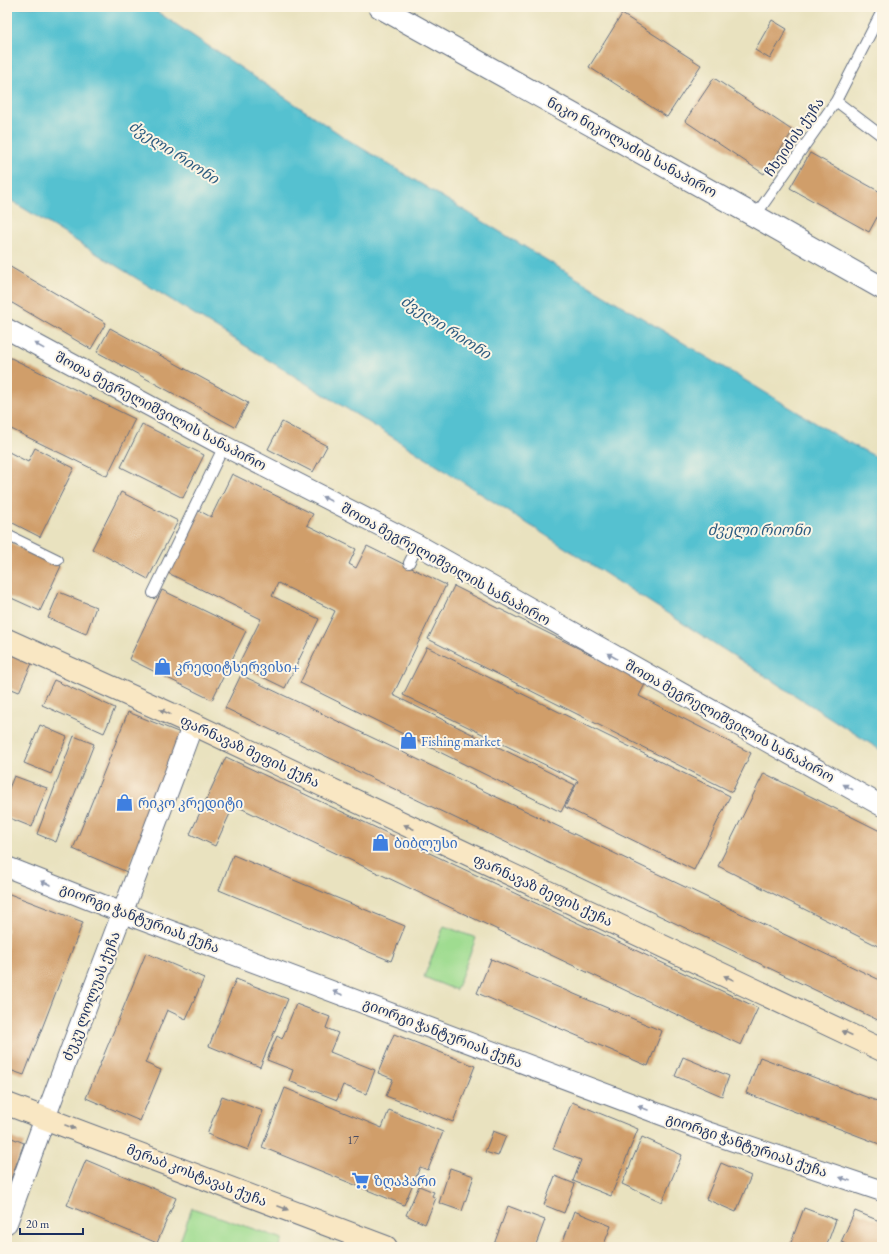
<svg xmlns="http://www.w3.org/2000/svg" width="889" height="1254" font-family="'EB Garamond','Noto Serif Georgian',serif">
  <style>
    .park { fill: #9fdc90; stroke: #5d8677 }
    .water { fill: #55c1d0; stroke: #387897 }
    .building { fill: #d09e6a }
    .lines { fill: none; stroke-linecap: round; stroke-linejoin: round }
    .service-casing { stroke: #636e80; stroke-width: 12 }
    .minor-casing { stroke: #636e80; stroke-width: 22 }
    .tertiary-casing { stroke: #636e80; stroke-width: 24 }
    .secondary-casing { stroke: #636e80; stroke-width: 24 }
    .service { stroke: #fff; stroke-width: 10 }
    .minor { stroke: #fff; stroke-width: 20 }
    .tertiary { stroke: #fff; stroke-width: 22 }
    .secondary { stroke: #f9e7c3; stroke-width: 22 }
    .oneway { fill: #8d97ae }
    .oneway2 { fill: #8a8b90 }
    .labels { text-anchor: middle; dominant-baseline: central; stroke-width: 4; stroke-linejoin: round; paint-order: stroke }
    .number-label { font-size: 12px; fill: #484b61 }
    .street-label { font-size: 14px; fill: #1b2f5e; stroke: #fcf5e5 }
    .shop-label { font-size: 14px; fill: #366cbe; stroke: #fcf5e5; text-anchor: start }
    .water-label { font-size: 15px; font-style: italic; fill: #2c5b80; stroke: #fcf5e5 }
  </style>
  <rect width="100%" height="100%" fill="#fcf5e5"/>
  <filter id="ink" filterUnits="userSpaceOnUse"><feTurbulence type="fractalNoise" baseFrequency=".025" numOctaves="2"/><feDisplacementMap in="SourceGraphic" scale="8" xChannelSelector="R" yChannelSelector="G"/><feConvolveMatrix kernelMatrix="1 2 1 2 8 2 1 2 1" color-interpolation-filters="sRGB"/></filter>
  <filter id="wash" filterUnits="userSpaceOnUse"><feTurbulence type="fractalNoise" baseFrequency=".012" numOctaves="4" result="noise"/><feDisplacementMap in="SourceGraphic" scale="16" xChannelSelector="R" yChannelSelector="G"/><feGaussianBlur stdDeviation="0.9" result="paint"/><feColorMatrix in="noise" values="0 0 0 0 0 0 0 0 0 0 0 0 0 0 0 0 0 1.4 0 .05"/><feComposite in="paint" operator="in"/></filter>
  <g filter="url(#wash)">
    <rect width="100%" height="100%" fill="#e9e2bf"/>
    <path class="park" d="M444 926 476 938 456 990 424 977Z
      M192 1208 283 1239 280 1247H178Z"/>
    <path class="water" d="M7 7H150L350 141 842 439 882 460V751L394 438 7 198Z"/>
    <g id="blocks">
      <path class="building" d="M622 14 701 65 667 117 589 67Z
        M772 20 787 29 770 59 755 50Z
        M714 78 793 131 764 174 685 121Z
        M810 153 882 193V208L869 232 790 188Z
        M7 265 106 323 91 349 7 300Z
        M110 328 248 403 235 427 97 352Z
        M7 356 135 419 107 476 7 427Z
        M282 422 327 446 313 472 268 449Z
        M142 424 204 455 183 498 121 467Z
        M35 448 74 468 40 537 7 520V451L28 462Z
        M232 474 313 514 307 525 356 549 349 564 356 568 367 546 446 585 393 695 575 785 561 812 300 683 335 611 278 583 272 596 319 619 285 688 238 665 261 619 166 572 196 509 211 517Z
        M121 492 178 521 148 579 92 549Z
        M7 541 61 566 40 611 7 596Z
        M454 586 646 682 639 696 751 753 732 792 428 639Z
        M162 590 246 631 212 700 129 659Z
        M59 592 96 607 86 634 48 618Z
        M427 647 730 796 694 870 565 807 578 781 403 695Z
        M14 652 33 661 19 692 7 687V667Z
        M241 675 882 981V1022L225 708Z
        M54 680 115 708 104 733 42 705Z
        M128 712 183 734 127 872 73 849Z
        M40 725 67 737 51 774 24 763Z
        M74 736 94 744 56 842 37 834Z
        M226 757 758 1008 741 1045 234 805 215 846 190 834Z
        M764 773 882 832V948L718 866Z
        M14 776 47 788 32 827 7 817V793Z
        M233 855 405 926 391 961 219 890Z
        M7 893 83 922 24 1075 7 1069Z
        M146 953 204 978 186 1019 167 1010 145 1063 161 1070 140 1121 86 1098Z
        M491 959 662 1031 648 1066 477 993Z
        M236 979 288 999 260 1067 209 1046Z
        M296 1004 330 1017 326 1028 338 1033 330 1052 375 1070 366 1094 343 1085 337 1100 289 1081 293 1070 267 1060 277 1036 282 1039Z
        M394 1034 475 1066 453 1122 386 1096 393 1079 378 1073Z
        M683 1057 729 1076 722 1096 675 1076Z
        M760 1057 882 1103V1145L746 1093Z
        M285 1088 382 1128 389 1110 443 1132 428 1170 420 1167 404 1205 262 1147Z
        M222 1096 263 1111 248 1150 207 1134Z
        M572 1102 638 1129 611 1196 573 1181 581 1160 553 1149Z
        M493 1131 506 1136 498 1156 485 1152Z
        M7 1136 24 1143 7 1190Z
        M642 1137 682 1155 662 1202 622 1184Z
        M86 1160 176 1198 157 1243 67 1205Z
        M721 1163 751 1176 736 1212 706 1199Z
        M450 1168 474 1176 462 1211 439 1203Z
        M555 1176 575 1184 564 1213 544 1205Z
        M419 1186 434 1192 432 1196 436 1198 425 1224 406 1215Z
        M508 1206 545 1220 535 1247H493Z
        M804 1208 836 1220 826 1247H796L790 1245Z
        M574 1211 611 1226 603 1247H561Z
        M855 1211 882 1222V1247H853L841 1242Z"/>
    </g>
  </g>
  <g filter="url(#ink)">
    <use href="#blocks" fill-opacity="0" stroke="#636e80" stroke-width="1"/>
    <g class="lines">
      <defs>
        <path id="service" d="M836 101 882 11
          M755 216 836 101 882 136
          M7 535 58 560
          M409 563 418 545
          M153 593 224 446"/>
        <path id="minor" d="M7 329 224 446 418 545 882 806
          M7 867 123 913 710 1133 882 1191
          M7 1223C66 1056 132 891 193 724"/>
        <path id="tertiary" d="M380 7 755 216 882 288"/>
        <path id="secondary" d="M7 640 193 724 882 1050
          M7 1104 386 1247"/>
      </defs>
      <use href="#service" class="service-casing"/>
      <use href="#minor" class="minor-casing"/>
      <use href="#tertiary" class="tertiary-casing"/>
      <use href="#secondary" class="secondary-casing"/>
      <use href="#service" class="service"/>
      <use href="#minor" class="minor"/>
      <use href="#tertiary" class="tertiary"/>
      <use href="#secondary" class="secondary"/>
    </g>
    <defs><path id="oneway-solid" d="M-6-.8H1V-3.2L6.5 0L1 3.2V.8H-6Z"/></defs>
    <g class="oneway">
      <use href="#oneway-solid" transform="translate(39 346) rotate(-151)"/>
      <use href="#oneway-solid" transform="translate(327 499) rotate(-153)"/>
      <use href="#oneway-solid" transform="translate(612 656) rotate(-150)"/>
      <use href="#oneway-solid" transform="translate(848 787) rotate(-151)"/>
      <use href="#oneway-solid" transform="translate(46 883) rotate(-159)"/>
      <use href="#oneway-solid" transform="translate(338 993) rotate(-159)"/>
      <use href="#oneway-solid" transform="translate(643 1108) rotate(-159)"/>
      <use href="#oneway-solid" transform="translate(845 1179) rotate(-161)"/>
    </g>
    <g class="oneway2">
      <use href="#oneway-solid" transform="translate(165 712) rotate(-156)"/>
      <use href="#oneway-solid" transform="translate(409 827) rotate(-155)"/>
      <use href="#oneway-solid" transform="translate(729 978) rotate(-155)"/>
      <use href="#oneway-solid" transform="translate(847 1033) rotate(-155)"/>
      <use href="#oneway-solid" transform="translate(70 1127) rotate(21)"/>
      <use href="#oneway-solid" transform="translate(283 1208) rotate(21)"/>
    </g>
  </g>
  <defs>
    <symbol id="shop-bare" viewBox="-9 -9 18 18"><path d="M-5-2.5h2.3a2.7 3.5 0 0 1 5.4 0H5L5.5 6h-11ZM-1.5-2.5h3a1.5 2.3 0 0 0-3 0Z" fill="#3f7fe0" stroke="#fcf5e5" stroke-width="2.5" paint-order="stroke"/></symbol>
    <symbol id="supermarket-bare" viewBox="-9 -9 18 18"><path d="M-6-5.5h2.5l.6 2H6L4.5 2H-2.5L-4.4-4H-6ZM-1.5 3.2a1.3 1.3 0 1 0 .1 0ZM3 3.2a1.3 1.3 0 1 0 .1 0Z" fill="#3f7fe0" stroke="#fcf5e5" stroke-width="2.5" paint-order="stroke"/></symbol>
  </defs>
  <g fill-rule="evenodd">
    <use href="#shop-bare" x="150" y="654" width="25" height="25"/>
    <use href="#shop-bare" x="396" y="728" width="25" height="25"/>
    <use href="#shop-bare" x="112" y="790" width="25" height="25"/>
    <use href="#shop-bare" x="368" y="830" width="25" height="25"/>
    <use href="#supermarket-bare" x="348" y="1168" width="25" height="25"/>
  </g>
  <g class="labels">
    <g class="number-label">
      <text x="353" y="1140">17</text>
    </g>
    <g class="street-label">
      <text transform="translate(794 137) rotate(-55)">ჩხეიძის ქუჩა</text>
      <text transform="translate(632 147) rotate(29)">ნიკო ნიკოლაძის სანაპირო</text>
      <text transform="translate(161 411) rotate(28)">შოთა მეგრელიშვილის სანაპირო</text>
      <text transform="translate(446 564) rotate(29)">შოთა მეგრელიშვილის სანაპირო</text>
      <text transform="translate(730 721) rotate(29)">შოთა მეგრელიშვილის სანაპირო</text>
      <text transform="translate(250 751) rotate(25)">ფარნავაზ მეფის ქუჩა</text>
      <text transform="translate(543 890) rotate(25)">ფარნავაზ მეფის ქუჩა</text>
      <text transform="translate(140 918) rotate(21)">გიორგი ჭანტურიას ქუჩა</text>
      <text transform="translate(91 996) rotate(-69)">ძუკუ ლოლუას ქუჩა</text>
      <text transform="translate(443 1033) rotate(21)">გიორგი ჭანტურიას ქუჩა</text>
      <text transform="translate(747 1145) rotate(19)">გიორგი ჭანტურიას ქუჩა</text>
      <text transform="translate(197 1175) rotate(21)">მერაბ კოსტავას ქუჩა</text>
    </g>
    <g class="shop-label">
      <text x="175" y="667">კრედიტსერვისი+</text>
      <text x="421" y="741">Fishing market</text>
      <text x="138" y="803">რიკო კრედიტი</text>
      <text x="394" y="843">ბიბლუსი</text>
      <text x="374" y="1181">ზღაპარი</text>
    </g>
    <g class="water-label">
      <text transform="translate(174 152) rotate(33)">ძველი რიონი</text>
      <text transform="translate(446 327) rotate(33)">ძველი რიონი</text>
      <text x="759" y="529">ძველი რიონი</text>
    </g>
  </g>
  <rect width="889" height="1254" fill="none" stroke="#fcf5e5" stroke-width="24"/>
  <path d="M20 1228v6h63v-6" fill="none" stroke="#1b2f5e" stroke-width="2"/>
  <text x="26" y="1228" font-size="12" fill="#1b2f5e" stroke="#fcf5e5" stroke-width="3" paint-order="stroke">20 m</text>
</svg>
